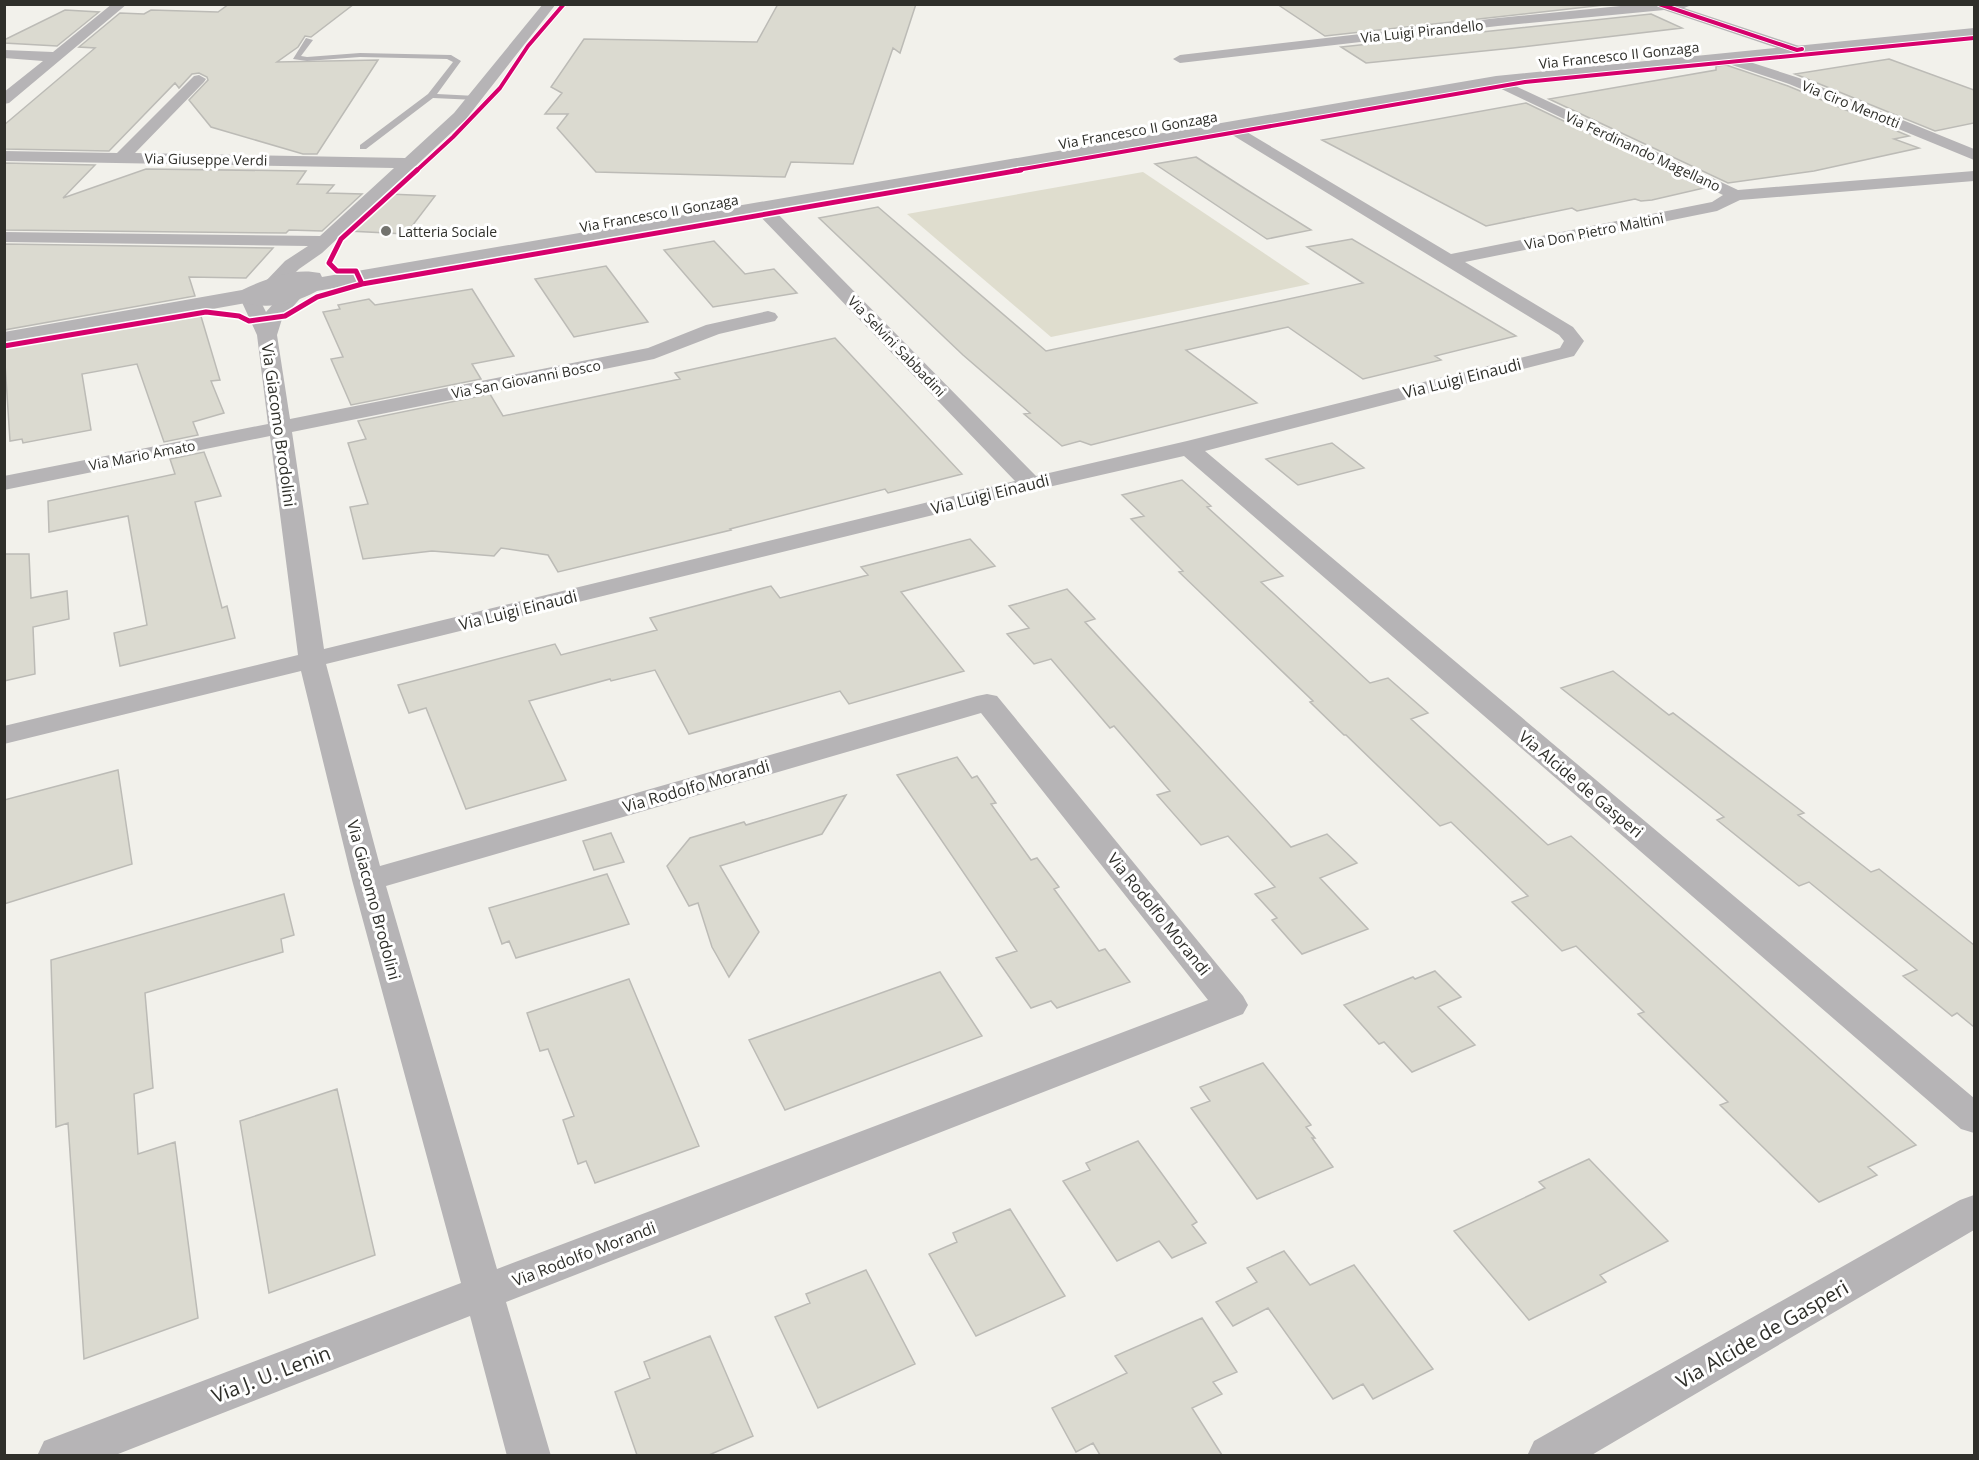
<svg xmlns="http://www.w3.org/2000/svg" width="1979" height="1460" font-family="'Open Sans',sans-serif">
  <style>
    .green { fill: #dfddce }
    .building { fill: #dbdad0; stroke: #bcbbb6; stroke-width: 1.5 }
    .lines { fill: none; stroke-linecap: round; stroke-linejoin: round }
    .service { fill: #b6b4b6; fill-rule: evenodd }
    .minor { fill: #b6b4b6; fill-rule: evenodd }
    .tertiary { fill: #b6b4b6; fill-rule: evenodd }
    .cycleway-far1-casing { stroke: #fff; stroke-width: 6 }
    .cycleway-casing { stroke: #fff; stroke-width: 8 }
    .cycleway-far1 { stroke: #d6006c; stroke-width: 4 }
    .cycleway { stroke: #d6006c; stroke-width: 5 }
    .poi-dot { fill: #73736e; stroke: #fff; stroke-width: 2 }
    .labels { text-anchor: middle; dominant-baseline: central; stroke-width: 6; stroke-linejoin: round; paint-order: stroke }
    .far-street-label { font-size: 14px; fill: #2f2f2a; stroke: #fff }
    .far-poi-label { font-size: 14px; fill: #2f2f2a; stroke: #fff; text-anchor: start }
    .street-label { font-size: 16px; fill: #2f2f2a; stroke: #fff }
    .near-street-label { font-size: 20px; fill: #2f2f2a; stroke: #fff }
  </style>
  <rect width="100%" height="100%" fill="#f2f1eb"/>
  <path class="green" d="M1143 172 1310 284 1051 337 907 214Z"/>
  <path class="building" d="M229 4H354L311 37 305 36 298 47 277 62 378 60 317 154H303L211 127 189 100 208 80 207 77 199 73 192 74 179 88 175 83 109 151 4 149V125L95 48 79 47 120 13 144 14 151 10 218 12Z
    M778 4H916L900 53 893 48 853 164 791 162 785 177 596 172 557 128 568 114H545L562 93 551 87 584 39 757 42Z
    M1277 4H1613L1325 36Z
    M65 10 99 12 57 46 4 43V40Z
    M1651 14 1682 28 1513 48 1366 63 1341 47Z
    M1889 59 1974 90V123L1935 131 1795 74Z
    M1726 65 1788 86 1909 136 1894 139 1919 148 1814 171 1728 183 1549 99 1716 70V66Z
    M1526 103 1704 188 1652 200 1641 201 1635 199 1577 211 1572 208 1486 226 1322 140Z
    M1196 157 1244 188 1311 230 1267 239 1155 164Z
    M4 163 95 165 63 198 146 169 306 171 297 184 334 185 327 193 362 194 322 231 289 230 286 233 4 230Z
    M388 194 435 196 406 234 349 231Z
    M878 207 1046 351 1363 283 1307 247 1352 239 1516 336 1435 356 1441 360 1363 379 1288 327 1186 350 1257 403 1091 445 1080 441 1062 446 1024 414 1030 413 963 355 819 218Z
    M714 241 745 274 774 269 797 293 713 307 664 250Z
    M4 244 273 248 246 278 189 277 195 296 4 330Z
    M606 266 648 322 574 337 535 279Z
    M472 289 514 356 472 364 481 379 351 405 331 359 343 357 323 312 340 309 338 305 369 299 375 305Z
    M200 313 220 380 211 381 224 413 193 422 198 435 164 442 137 364 82 374 91 430 23 443 22 439 10 441 4 348Z
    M835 338 962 474 888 493 885 489 730 529 731 530 558 572 548 555 501 548 494 556 432 551 363 559 350 507 368 504 348 443 366 439 358 421 490 394 503 416 680 379 675 373Z
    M1332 443 1364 468 1298 485 1266 459Z
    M204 452 221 496 195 502 222 608 227 606 235 638 120 666 114 633 147 625 128 516 49 532 48 501 175 474 170 459Z
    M1182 480 1211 506 1207 507 1283 576 1261 582 1370 683 1388 678 1428 713 1411 719 1548 845 1571 836 1916 1145 1868 1167 1877 1175 1819 1202 1720 1105 1728 1102 1638 1014 1644 1012 1576 946 1562 951 1512 902 1528 896 1451 822 1440 826 1346 735H1344L1310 702 1313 701 1179 572 1183 571 1131 519 1144 516 1122 495Z
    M970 539 995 566 901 592 964 671 849 704 840 691 689 734 655 670 611 681 610 679 529 701 566 780 466 809 426 708 409 713 398 685 555 644 561 655 657 630 650 618 771 586 780 598 868 575 861 567Z
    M4 554H29L31 598 67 591 69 619 33 627 35 674 4 681Z
    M1067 589 1095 619 1085 622 1291 847 1327 834 1357 863 1320 878 1368 929 1302 954 1272 920 1277 918 1255 894 1275 887 1228 836 1201 845 1157 795 1170 791 1114 726 1110 728 1051 659 1034 664 1007 634 1029 628 1009 606Z
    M1613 671 1669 715 1673 713 1804 813 1798 815 1871 872 1879 869 1974 945V1027L1957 1013 1952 1016 1903 976 1917 970 1809 882 1799 886 1717 820 1724 817 1561 688Z
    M957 757 972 778 977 776 996 803 991 804 1031 860 1037 858 1059 887 1054 889 1099 951 1105 949 1130 982 1057 1008 1051 1001 1031 1008 996 958 1017 951 897 775Z
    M118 770 132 864 4 904V800Z
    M846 795 822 834 720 866 759 932 729 977 712 947 698 903 689 906 667 866 690 838 744 822 746 825Z
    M611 833 624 862 594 870 583 841Z
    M607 874 629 924 516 958 509 941 502 944 489 908Z
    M284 894 294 935 281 939 283 952 145 993 153 1088 134 1094 138 1154 175 1142 198 1318 84 1359 68 1123 56 1127 51 960Z
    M1435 971 1461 997 1438 1007 1475 1045 1412 1072 1384 1042 1379 1044 1344 1005 1413 977 1415 979Z
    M940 972 982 1036 785 1110 749 1040Z
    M629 979 699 1146 595 1183 586 1161 578 1164 563 1120 574 1116 548 1049 540 1051 527 1013Z
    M1263 1063 1311 1125 1306 1127 1315 1138H1312L1333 1167 1257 1199 1191 1108 1210 1101 1200 1087Z
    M337 1089 375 1255 269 1293 240 1121Z
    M1138 1141 1197 1222 1192 1225 1206 1243 1172 1258 1159 1241 1117 1261 1063 1181 1090 1170 1086 1163Z
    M1589 1159 1668 1241 1600 1275 1606 1282 1529 1320 1454 1231 1545 1188 1539 1182Z
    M1010 1209 1065 1296 976 1336 929 1254 957 1242 953 1233Z
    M1284 1251 1310 1285 1354 1265 1433 1369 1373 1399 1363 1384 1333 1399 1268 1308 1233 1326 1216 1302 1257 1282 1247 1268Z
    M866 1270 915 1364 818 1408 775 1317 810 1303 806 1294Z
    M1202 1318 1237 1372 1213 1382 1222 1394 1192 1408 1222 1455H1100L1093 1443 1076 1452 1052 1408 1127 1373 1115 1356Z
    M710 1336 753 1436 709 1455H637L615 1392 650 1378 644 1362Z"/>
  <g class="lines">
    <path class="service" d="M306 38 313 40 301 56 307 57 360 53 451 55 461 61 437 94 476 96 480 98 476 100 433 98 366 149H360V145L428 94 453 62 447 59 360 57 307 61 293 59Z"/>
    <path class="minor" d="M112 4H127L9 103 4 104V92L43 61 4 58V50L53 52Z
      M543 4H556L466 119 322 253 299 269 281 287H267L264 283 285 261 308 246 4 242V232L320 236 394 168 4 161V151L117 153 194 76 199 75 206 79 204 82 135 153 405 158 454 113Z
      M1641 4H1694L1684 8 1802 47 1804 50 1802 53H1792L1664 10 1498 26 1180 63 1173 59 1180 55 1498 18Z
      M1725 54 1799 78 1974 149V160L1789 84 1720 61 1718 58Z
      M1496 77 1738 190 1974 171V181L1740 200 1717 211 1465 262 1573 327 1584 341 1574 356 1205 451 1974 1098V1133L1961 1129 1184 456 1031 491 326 664 380 866 977 696 987 694 997 696 1243 996 1248 1005 1243 1014 506 1302 551 1456H507L470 1316 113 1456H37L44 1441 461 1283 352 880 301 671 4 744V726L298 655 270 436 4 490V476L268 424 257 335 240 298 243 294H257L266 312C277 301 286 285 302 289L305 293 282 319 277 335 290 419 648 348 706 325 768 311 775 313 778 317 775 321 719 334 654 359 292 432 324 649 1015 481 757 213 754 209 757 205H769L1036 476 1187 441 1560 348 1564 341 1559 335 1221 128 1229 123 1235 125 1451 254 1712 202 1723 195 1491 84 1489 81ZM981 713 1208 1000 497 1269 386 886Z
      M1974 1195V1230L1590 1456H1527L1534 1441 1960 1200Z"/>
    <path class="tertiary" d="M1974 28V38L1496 86 317 291C295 303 270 310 246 303L4 346V332L242 290C266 279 293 267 320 273L322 277 1496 76Z"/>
    <defs>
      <path id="cycleway-far1" d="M1659 4 1797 50 1802 49
        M416 171 453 137 500 88 528 46 564 4
        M1012 171 1525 82 1974 38"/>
      <path id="cycleway" d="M362 284 356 271H337L329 263 341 239 417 170
        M4 346 206 312 239 316 249 321 285 316 317 297 362 284 1021 170"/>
    </defs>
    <use href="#cycleway-far1" class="cycleway-far1-casing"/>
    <use href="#cycleway" class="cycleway-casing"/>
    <use href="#cycleway-far1" class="cycleway-far1"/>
    <use href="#cycleway" class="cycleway"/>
  </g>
  <circle class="poi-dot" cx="386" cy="231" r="6"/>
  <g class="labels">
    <g class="far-street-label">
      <text transform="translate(1422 31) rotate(-6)">Via Luigi Pirandello</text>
      <text transform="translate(1619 55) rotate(-6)">Via Francesco II Gonzaga</text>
      <text transform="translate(1851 104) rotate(22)">Via Ciro Menotti</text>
      <text transform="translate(1138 130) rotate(-10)">Via Francesco II Gonzaga</text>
      <text transform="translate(1643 151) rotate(25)">Via Ferdinando Magellano</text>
      <text transform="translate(206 159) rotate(1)">Via Giuseppe Verdi</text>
      <text transform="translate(659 213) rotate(-10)">Via Francesco II Gonzaga</text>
      <text transform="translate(1594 231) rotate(-11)">Via Don Pietro Maltini</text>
      <text transform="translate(897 346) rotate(46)">Via Selvini Sabbadini</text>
      <text transform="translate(526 379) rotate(-11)">Via San Giovanni Bosco</text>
      <text transform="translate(142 455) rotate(-11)">Via Mario Amato</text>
    </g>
    <g class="far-poi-label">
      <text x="398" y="231">Latteria Sociale</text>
    </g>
    <g class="street-label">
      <text transform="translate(1462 378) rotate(-14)">Via Luigi Einaudi</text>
      <text transform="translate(279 425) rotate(82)">Via Giacomo Brodolini</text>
      <text transform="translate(990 494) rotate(-14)">Via Luigi Einaudi</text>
      <text transform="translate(518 610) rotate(-14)">Via Luigi Einaudi</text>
      <text transform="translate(1581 784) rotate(40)">Via Alcide de Gasperi</text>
      <text transform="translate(696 786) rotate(-16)">Via Rodolfo Morandi</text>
      <text transform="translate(374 900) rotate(75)">Via Giacomo Brodolini</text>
      <text transform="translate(1159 914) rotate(51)">Via Rodolfo Morandi</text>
      <text transform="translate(584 1254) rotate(-21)">Via Rodolfo Morandi</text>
    </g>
    <g class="near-street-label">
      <text transform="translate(1762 1334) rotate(-30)">Via Alcide de Gasperi</text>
      <text transform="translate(271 1374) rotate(-21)">Via J. U. Lenin</text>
    </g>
  </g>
  <rect width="1979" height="1460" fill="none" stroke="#2f2f2a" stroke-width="12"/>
</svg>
